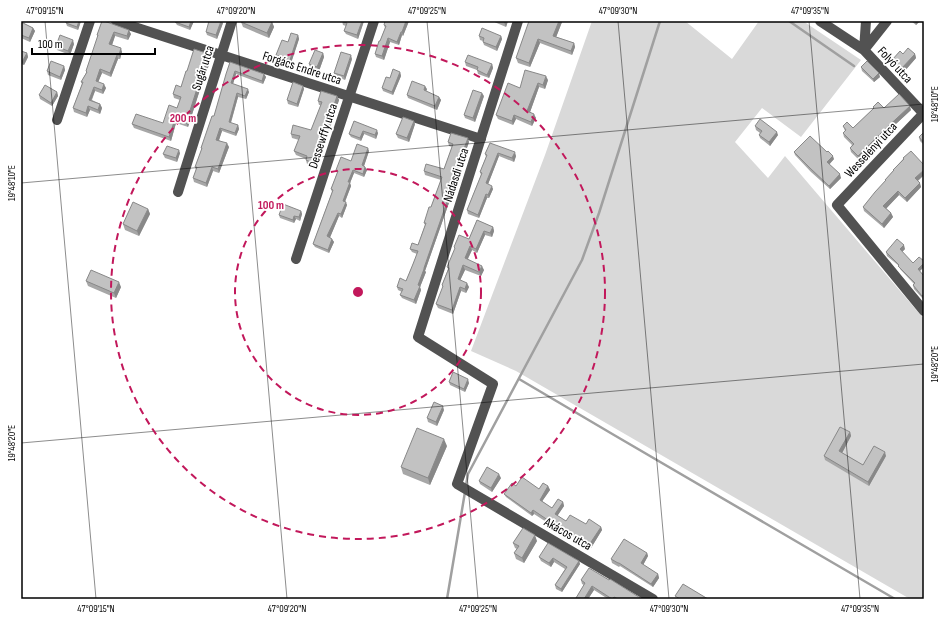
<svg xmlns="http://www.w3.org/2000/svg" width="945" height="620" font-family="'Sofia Sans Condensed',sans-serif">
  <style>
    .green { fill: #d9d9d9 }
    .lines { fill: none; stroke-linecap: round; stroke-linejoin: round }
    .stream { stroke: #a0a0a0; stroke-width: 2.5 }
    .minor { stroke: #525252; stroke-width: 10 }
    .wall { fill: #a7a7a7 }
    .shaded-wall { fill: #888 }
    .building { fill: #c2c2c2; stroke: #888 }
    .ticks { fill: none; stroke: #000; stroke-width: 1; stroke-opacity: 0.45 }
    .ring { fill: none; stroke: #c2185b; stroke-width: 2; stroke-dasharray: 7 5 }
    .labels { text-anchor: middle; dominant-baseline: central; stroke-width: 3.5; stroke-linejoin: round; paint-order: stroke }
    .street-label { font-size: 13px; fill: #000; stroke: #fff }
    .centre { fill: #c2185b; stroke: #fff; stroke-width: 2 }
    .ring-label { font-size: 12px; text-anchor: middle; font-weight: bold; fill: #c2185b; stroke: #fff; stroke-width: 3.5; stroke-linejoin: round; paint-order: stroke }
    .neatline { fill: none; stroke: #000; stroke-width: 1.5 }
    .ticks-label { font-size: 10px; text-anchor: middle; fill: #000 }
  </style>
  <rect width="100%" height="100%" fill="#fff"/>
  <path class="green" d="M592 21H685L732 59 759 21H803L861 60 801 137 762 108 735 142 768 178 785 156 924 319V599H910L516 371 471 351 545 155Z"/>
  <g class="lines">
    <path class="stream" d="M789 21 854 66
      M519 379 614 435 895 599
      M466 485 468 474 582 260 599 213 660 21
      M447 599 465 492"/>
    <path class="minor" d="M116 21 481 139
      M518 21 418 337 493 384 457 484 653 599
      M820 21 864 50 924 114
      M864 50 887 21
      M864 50 866 21
      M924 113 837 205 924 311
      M57 120 90 21
      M178 192 232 21
      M296 259 374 21"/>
  </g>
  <path class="wall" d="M81 21 78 30 67 26 66 23Z
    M102 21 131 34 128 40 115 36 112 45 122 52 120 59H118L111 77 102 73 98 82 106 88 103 94 95 91 92 100 100 104 102 108 100 114 90 110 87 117 74 112 73 108 82 84 81 82 86 73V71L98 37 97 35Z
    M194 21 190 30 177 25 175 22Z
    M342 21H364L358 39 346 34 344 31 346 26 343 25Z
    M409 21 403 36 402 35 399 45 390 42 384 60 376 57 375 54 385 28 384 25Z
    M492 21H508L506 27Z
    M528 21H561L562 22 556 37 574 43 575 47 572 55 540 43 530 67 518 63 516 58 529 23Z
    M911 21H920L916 25Z
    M21 22 33 28 35 31 30 42 21 38Z
    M241 22H272L274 27 269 38 243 27Z
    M223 23 217 39 207 35 206 32Z
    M298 35 299 39 291 63 278 58 276 55 288 42Z
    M479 36H501L502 39 497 51 484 45 483 42V41L480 40Z
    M74 44 70 55 57 50 56 46Z
    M21 51 27 53 28 57 24 65 21 64Z
    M323 53 324 57 319 71 310 68 309 64Z
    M903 54H915L916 58 903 73 893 64 892 60Z
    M211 58 206 74H205L188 127 176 123 171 141 134 128 132 124 163 123 177 108 180 100 174 98 173 94 181 87 187 71Z
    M352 59 345 80 335 76 334 73Z
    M230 62 264 74 266 77 263 84 236 74 233 84 249 92 246 99 238 97 231 123 238 125 239 129 236 136 222 131 219 140 229 147 219 173 213 171 207 187 194 182 193 178 196 170 195 167 202 149 201 148 214 116Z
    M465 62 492 64 493 68 489 78 478 74 477 70 466 66Z
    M64 66 65 70 61 80 48 75 47 71Z
    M861 67 880 77 874 82 862 71Z
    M400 72 401 76 393 95 383 91 382 88 390 78Z
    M548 80 545 89 539 87 530 112 536 118 532 126 516 119 513 125 498 119 496 115 520 88Z
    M303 86 304 89 298 107 288 104 287 100Z
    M427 89 426 91 439 97 441 100 437 110 408 98 407 95Z
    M57 92 58 96 52 106 40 99 39 95Z
    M337 96 339 100 317 168 307 164 306 160V159L296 155 294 151 299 140 292 138 291 134 311 130 321 105H319L318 101Z
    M484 96 475 122 465 118 464 115Z
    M873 107 911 110 884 135V136L859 160 851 152 850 148 852 145 844 137 843 133 845 131 843 126 853 128 873 109Z
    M354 121 378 133 376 139 364 134 361 141 351 137 349 134Z
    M415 124 409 142 398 138 396 134Z
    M755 126 778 135 770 146 760 138 759 135 760 133 756 130Z
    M924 132V145L920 141 919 137Z
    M448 142H469L457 176V177L451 197 425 271 426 272 420 287 421 290 416 304 402 298 400 295 402 292 398 290 397 287 406 281 413 264 417 254 412 252 410 249 418 245 425 225 424 223 431 207 441 180 425 175 424 171 444 169 452 147 449 146Z
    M490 143 516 156 514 162 499 156 488 184 493 189 489 198H487L479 218 468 214 467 210 481 175 480 172 486 157 485 154Z
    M369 151 364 166 365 167 367 170 364 177 354 173 350 183 351 186 345 202 347 205 342 218 339 216 330 237 334 242 329 253 315 247 313 244 332 192 331 189 337 173 336 170Z
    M794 152 834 159 829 164 841 178 830 189 811 172 795 155Z
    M180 153 177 162 165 158 163 154Z
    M903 158 924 175 918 181 921 187 907 202 899 195 886 208 891 213 893 217 884 228 864 211 863 207 875 193V192L886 181 885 180 893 171V170L903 159Z
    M148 209 150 214 139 236 125 230 123 224Z
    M301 211 302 214 300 221 296 219 294 223 280 218 279 215Z
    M477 220 493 227 494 231 492 237 485 235 477 253 472 250 468 259 484 270 481 276 465 270 460 280 469 287 466 293 461 291 453 314 438 308 436 304 443 288 442 285 448 269 447 267 455 249 454 247 469 239Z
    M905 249 902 252 924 276V298L923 299 914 289 913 285 914 284 900 269 899 266 887 256 886 252Z
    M86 281 121 287 116 298 88 286Z
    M449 382 469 383 465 392 450 385Z
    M444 410 437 426 428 422 427 418Z
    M850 432 851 436 842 453 863 465 886 456 869 486 825 460 824 456Z
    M447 446 430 485 403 474 401 467Z
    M501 478 492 492 480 484 479 481Z
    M516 486 539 489 548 486 550 490 542 501 552 508 563 502 564 506 557 516 566 521 601 527 602 530 591 548 569 535 568 536 534 514 532 516 506 497 504 494Z
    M537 541 524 563 516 559 514 553 517 549 515 548 513 543Z
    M647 553 648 556 643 565 658 574 659 578 653 587 620 566 619 567 612 563 611 559Z
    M539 557 579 561 580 564 562 592 556 589 555 585 565 569 554 562 551 567 541 561Z
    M581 580 642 599H608L594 590 588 599H576V598L584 585 582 584Z"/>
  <path class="shaded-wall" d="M79 21H81L78 30 77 27Z
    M191 21H194L190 30 189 27Z
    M221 21H222L223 23 217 39 216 35Z
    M362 21H364L358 39 357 35Z
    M406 21H409L403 36 402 32Z
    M504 21H508L506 27 504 22Z
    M559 21H561L562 22 555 40 553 36Z
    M915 21H920L916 25Z
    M272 22 274 27 269 38 267 33Z
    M33 28 35 31 30 42 29 38Z
    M129 30 131 34 128 40 127 36Z
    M114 32 115 36 111 48 109 44Z
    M401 32 402 35 399 45 397 42Z
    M298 35 299 39 291 63 290 60Z
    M501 36 502 39 497 51 496 47Z
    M388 38 390 42 384 60 382 56Z
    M538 39 540 43 530 67 529 63Z
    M73 40 74 44 70 55 68 51Z
    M574 43 575 47 572 55 571 51Z
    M121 48 122 52 120 59 119 55Z
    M27 53 28 57 24 65 22 62Z
    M323 53 324 57 319 71 317 67Z
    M209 54 211 58 206 74 204 70Z
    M915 54 916 58 903 73 901 69Z
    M117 55 118 59 111 77 110 73Z
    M351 55 352 59 345 80 344 76Z
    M492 64 493 68 489 78 487 75Z
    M64 66 65 70 61 80 60 77Z
    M100 69 102 73 97 85 96 81Z
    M203 70 205 74 188 127 186 123Z
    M235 71 236 74 232 87 231 83Z
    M400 72 401 76 393 95 392 92Z
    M879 73 880 77 874 82 873 79Z
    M264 74 266 77 263 84 262 81Z
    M546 76 548 80 545 89 543 85Z
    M538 83 539 87 529 115 527 111Z
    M104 84 106 88 103 94 102 90Z
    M303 86 304 89 298 107 297 104Z
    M425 86 427 89 425 94 424 90Z
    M94 87 95 91 90 103 89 100Z
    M248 89 249 92 246 99 245 96Z
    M57 92 58 96 52 106 51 103Z
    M237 93 238 97 230 125 229 122Z
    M482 93 484 96 475 122 473 118Z
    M337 96 339 100 317 168 315 164Z
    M439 97 441 100 437 110 435 106Z
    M100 104 102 108 100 114 98 110Z
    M88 106 90 110 87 117 86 113Z
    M910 106 911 110 884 135V136L859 160 858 156 882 132Z
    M534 114 536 118 532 126 531 122Z
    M514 115 516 119 513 125 512 121Z
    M175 119 176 123 171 141 169 137Z
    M414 121 415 124 409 142 407 138Z
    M238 125 239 129 236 136 235 133Z
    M220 128 222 131 218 143 216 140Z
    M377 130 378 133 376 139 375 135Z
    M363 131 364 134 361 141 360 138Z
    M777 132 778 135 770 146 769 142Z
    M468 138 469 142 457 176V177L451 197 425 271 426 272 420 287 421 290 416 304 414 300 418 285 455 173Z
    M227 143 229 147 219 173 218 169Z
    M368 148 369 151 363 169 362 165Z
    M179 150 180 153 177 162 176 158Z
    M515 152 516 156 514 162 512 158Z
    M498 153 499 156 487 187 486 183Z
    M833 156 834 159 828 166 827 162Z
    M212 167 213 171 207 187 206 183Z
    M365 167 367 170 364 177 363 174Z
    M353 170 354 173 350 183 351 186 344 204 343 201 348 182Z
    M924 170V175L916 182 915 178Z
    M840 174 841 178 830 189 829 186Z
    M920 183 921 187 907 202 905 198Z
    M492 186 493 189 489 198 488 195Z
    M898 191 899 195 885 210 883 206Z
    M486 194 487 198 479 218 478 215Z
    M346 202 347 205 342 218 341 214Z
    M148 209 150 214 139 236 137 231Z
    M301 211 302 214 300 221 299 217Z
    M338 213 339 216 329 240 327 236Z
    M891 213 893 217 884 228 882 224Z
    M294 216 296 219 294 223 293 220Z
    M493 227 494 231 492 237 490 233Z
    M484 231 485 235 477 253 476 249Z
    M332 239 334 242 329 253 328 250Z
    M904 245 905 249 901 253 900 249Z
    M470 246 472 250 466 262 465 258Z
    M924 263V267L919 272 918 269Z
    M463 265 465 270 459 283 458 279Z
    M482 266 484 270 481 276 479 272Z
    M119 282 121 287 116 298 114 293Z
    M467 283 469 287 466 293 465 289Z
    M460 287 461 291 453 314 452 310Z
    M924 294V298L923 299 922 296Z
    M468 379 469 383 465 392 464 389Z
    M443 406 444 410 437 426 436 422Z
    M850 432 851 436 841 455 839 451Z
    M444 439 447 446 430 485 428 478Z
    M885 452 886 456 869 486 868 482Z
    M499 474 501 478 492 492 491 488Z
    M548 486 550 490 541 503 540 500Z
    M563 502 564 506 556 518 555 514Z
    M533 510 534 514 532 516 531 513Z
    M601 527 602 530 591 548 589 545Z
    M568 531 569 535 568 536 567 533Z
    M535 535 537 541 524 563 522 558Z
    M647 553 648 556 642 567 641 563Z
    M553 558 554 562 551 567 549 563Z
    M579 561 580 564 562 592 561 589Z
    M658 574 659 578 653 587 651 584Z
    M592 586 594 590 588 599H584Z"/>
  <path class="building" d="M66 21H79L77 27 66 23Z
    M102 21H104L129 30 127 36 114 32 109 44 121 48 119 55H117L110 73 100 69 96 81 104 84 102 90 94 87 89 100 100 104 98 110 88 106 86 113 73 108 83 82H81L87 72 86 71 98 35H97Z
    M176 21H191L189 27 175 22Z
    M209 21H221L216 35 206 32Z
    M242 21H271L272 22 267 33 241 22Z
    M341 21H362L357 35 344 31 347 23Z
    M385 21H406L402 32H401L397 42 388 38 382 56 375 54 379 41H380L386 26 384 25Z
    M529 21H559L553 36 574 43 571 51 538 39 529 63 516 58Z
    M21 22 33 28 29 38 21 35Z
    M482 28 501 36 496 47 483 42 484 38 479 36Z
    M291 33 298 35 290 60 276 55 282 40 288 42Z
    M60 35 73 40 68 51 56 46Z
    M908 48 915 54 901 69 892 60 900 51 903 54Z
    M194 49 209 54 204 70H203L186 123 175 119 169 137 132 124 136 114 163 123 169 105 177 108 181 97 173 94 176 85 181 87 186 71H187Z
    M315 50 323 53 317 67 309 64Z
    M21 51 27 53 22 62 21 61Z
    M341 52 351 55 344 76 334 73Z
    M468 55 492 64 487 75 477 70 478 67 465 62Z
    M51 61 64 66 60 77 47 71Z
    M867 61 879 73 873 79 861 67Z
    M230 62 264 74 262 81 235 71 231 83 248 89 245 96 237 93 229 122 238 125 235 133 220 128 216 140 227 143 218 169 212 167 206 183 193 178 197 167H195L202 148H201L212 116H214L226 74Z
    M393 69 400 72 392 92 382 88 386 77 390 78Z
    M525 70 546 76 543 85 538 83 527 111 534 114 531 122 514 115 512 121 496 115 508 83 520 88Z
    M412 81 425 86 424 90 439 97 435 106 407 95Z
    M293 82 303 86 297 104 287 100Z
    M45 85 57 92 51 103 39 95Z
    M473 90 482 93 473 118 464 115Z
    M321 91 337 96 315 164 306 160 307 156 294 151 300 136 291 134 293 125 311 130 322 102 318 101Z
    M899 94 910 106 882 132 858 156 850 148 854 144 843 133 846 130 843 126 847 122 853 128 874 108 873 107 878 102 884 108Z
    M403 117 414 121 407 138 396 134Z
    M760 119 777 132 769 142 759 135 762 131 755 126Z
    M354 121 377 130 375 135 363 131 360 138 349 134Z
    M924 132V143L919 137Z
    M451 133 468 138 455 173H456L450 193 424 268V269L418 285 420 286 414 300 400 295 403 289 397 287 400 278 406 281 413 264 418 251 410 249 412 243 418 245 426 223H424L429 207H431L442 177 424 171 426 164 444 169 453 144 448 142Z
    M810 136 827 152 828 151 833 156 827 162 840 174 829 186 810 168 794 152Z
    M490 143 515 152 512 158 498 153 486 183 492 186 488 195 486 194 478 215 467 210 482 173 480 172 487 155 485 154Z
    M357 144 368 148 362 165 365 167 363 174 353 170 348 182H350L343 201 346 202 341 214 338 213 327 236 332 239 328 250 313 244 333 190 331 189 338 171 336 170 341 157 351 161Z
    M167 146 179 150 176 158 163 154Z
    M911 151 924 165V170L915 178 920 183 905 198 898 191 883 206 891 213 882 224 863 207 875 192 886 180H885L894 170H893L904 159 903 158Z
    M133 202 148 209 137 231 123 224Z
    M283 204 301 211 299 217 294 216 293 220 279 215Z
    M477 220 493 227 490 233 484 231 476 249 470 246 465 258 482 266 479 272 463 265 458 279 467 283 465 289 460 287 452 310 436 304 443 286 442 285 449 268 447 267 455 248 454 247 459 235 469 239Z
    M897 239 904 245 900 249 913 263 919 257 924 261V263L918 269 924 276V294L922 296 913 285 915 283 898 266 899 265 886 252Z
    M91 270 119 282 114 293 86 281Z
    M453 372 468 379 464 389 449 382Z
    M434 402 443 406 436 422 427 418Z
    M840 427 850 432 839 451 863 465 874 446 885 452 868 482 824 456Z
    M417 428 444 439 428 478 401 467Z
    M487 467 499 474 491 488 479 481Z
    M522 477 539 489 543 483 548 486 540 500 552 508 558 499 563 502 555 514 566 521 570 515 586 524 589 519 601 527 589 545 568 531 567 533 533 510 531 513 504 494 512 483 516 486Z
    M523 528 535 535 522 558 514 553 519 546 513 543Z
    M624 539 647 553 641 563 658 574 651 584 619 563H618L611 559Z
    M548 543 579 561 561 589 555 585 567 567 553 558 549 563 539 557Z
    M589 568 609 580 610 579 642 599H618L614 597 612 599 592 586 584 599H577L576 598 585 583 581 580Z
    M683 584 708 599H680L675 596Z"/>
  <path class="ticks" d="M45 21 96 599M236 21 287 599M427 21 478 599M618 21 669 599M809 21 860 599M21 183 924 104M21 443 924 364"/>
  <g class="ring">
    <circle cx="358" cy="292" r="123"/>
    <circle cx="358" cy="292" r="247"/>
  </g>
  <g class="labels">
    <g class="street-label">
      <text transform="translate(895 65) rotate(47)">Folyó utca</text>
      <text transform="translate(203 68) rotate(-72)">Sugár utca</text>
      <text transform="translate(302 68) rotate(18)">Forgács Endre utca</text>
      <text transform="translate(323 136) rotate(-72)">Dessewffy utca</text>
      <text transform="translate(871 150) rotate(-47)">Wesselényi utca</text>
      <text transform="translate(456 175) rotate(-72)">Nádasdi utca</text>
      <text transform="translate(568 534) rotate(30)">Akácos utca</text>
    </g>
  </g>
  <circle cx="358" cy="292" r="6" class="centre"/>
  <g class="ring-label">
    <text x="183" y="122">200 m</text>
    <text x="271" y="209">100 m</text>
  </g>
  <rect width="945" height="620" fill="none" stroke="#ffffff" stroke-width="44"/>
  <path d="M32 48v6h123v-6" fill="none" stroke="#000000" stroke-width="2"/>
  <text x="38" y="48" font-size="12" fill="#000000" stroke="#ffffff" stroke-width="3" paint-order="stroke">100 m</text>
  <rect x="22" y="22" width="901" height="576" class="neatline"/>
  <g class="ticks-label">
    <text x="45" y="14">47°09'15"N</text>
    <text x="236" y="14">47°09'20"N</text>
    <text x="427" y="14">47°09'25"N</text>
    <text x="618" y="14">47°09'30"N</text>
    <text x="810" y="14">47°09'35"N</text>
    <text transform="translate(934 104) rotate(-90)" y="4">19°48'10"E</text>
    <text transform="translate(11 183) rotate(-90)" y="4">19°48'10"E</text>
    <text transform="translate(934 364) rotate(-90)" y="4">19°48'20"E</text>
    <text transform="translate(11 443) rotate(-90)" y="4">19°48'20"E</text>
    <text x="96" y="612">47°09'15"N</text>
    <text x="287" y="612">47°09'20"N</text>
    <text x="478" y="612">47°09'25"N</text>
    <text x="669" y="612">47°09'30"N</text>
    <text x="860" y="612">47°09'35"N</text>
  </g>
</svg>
